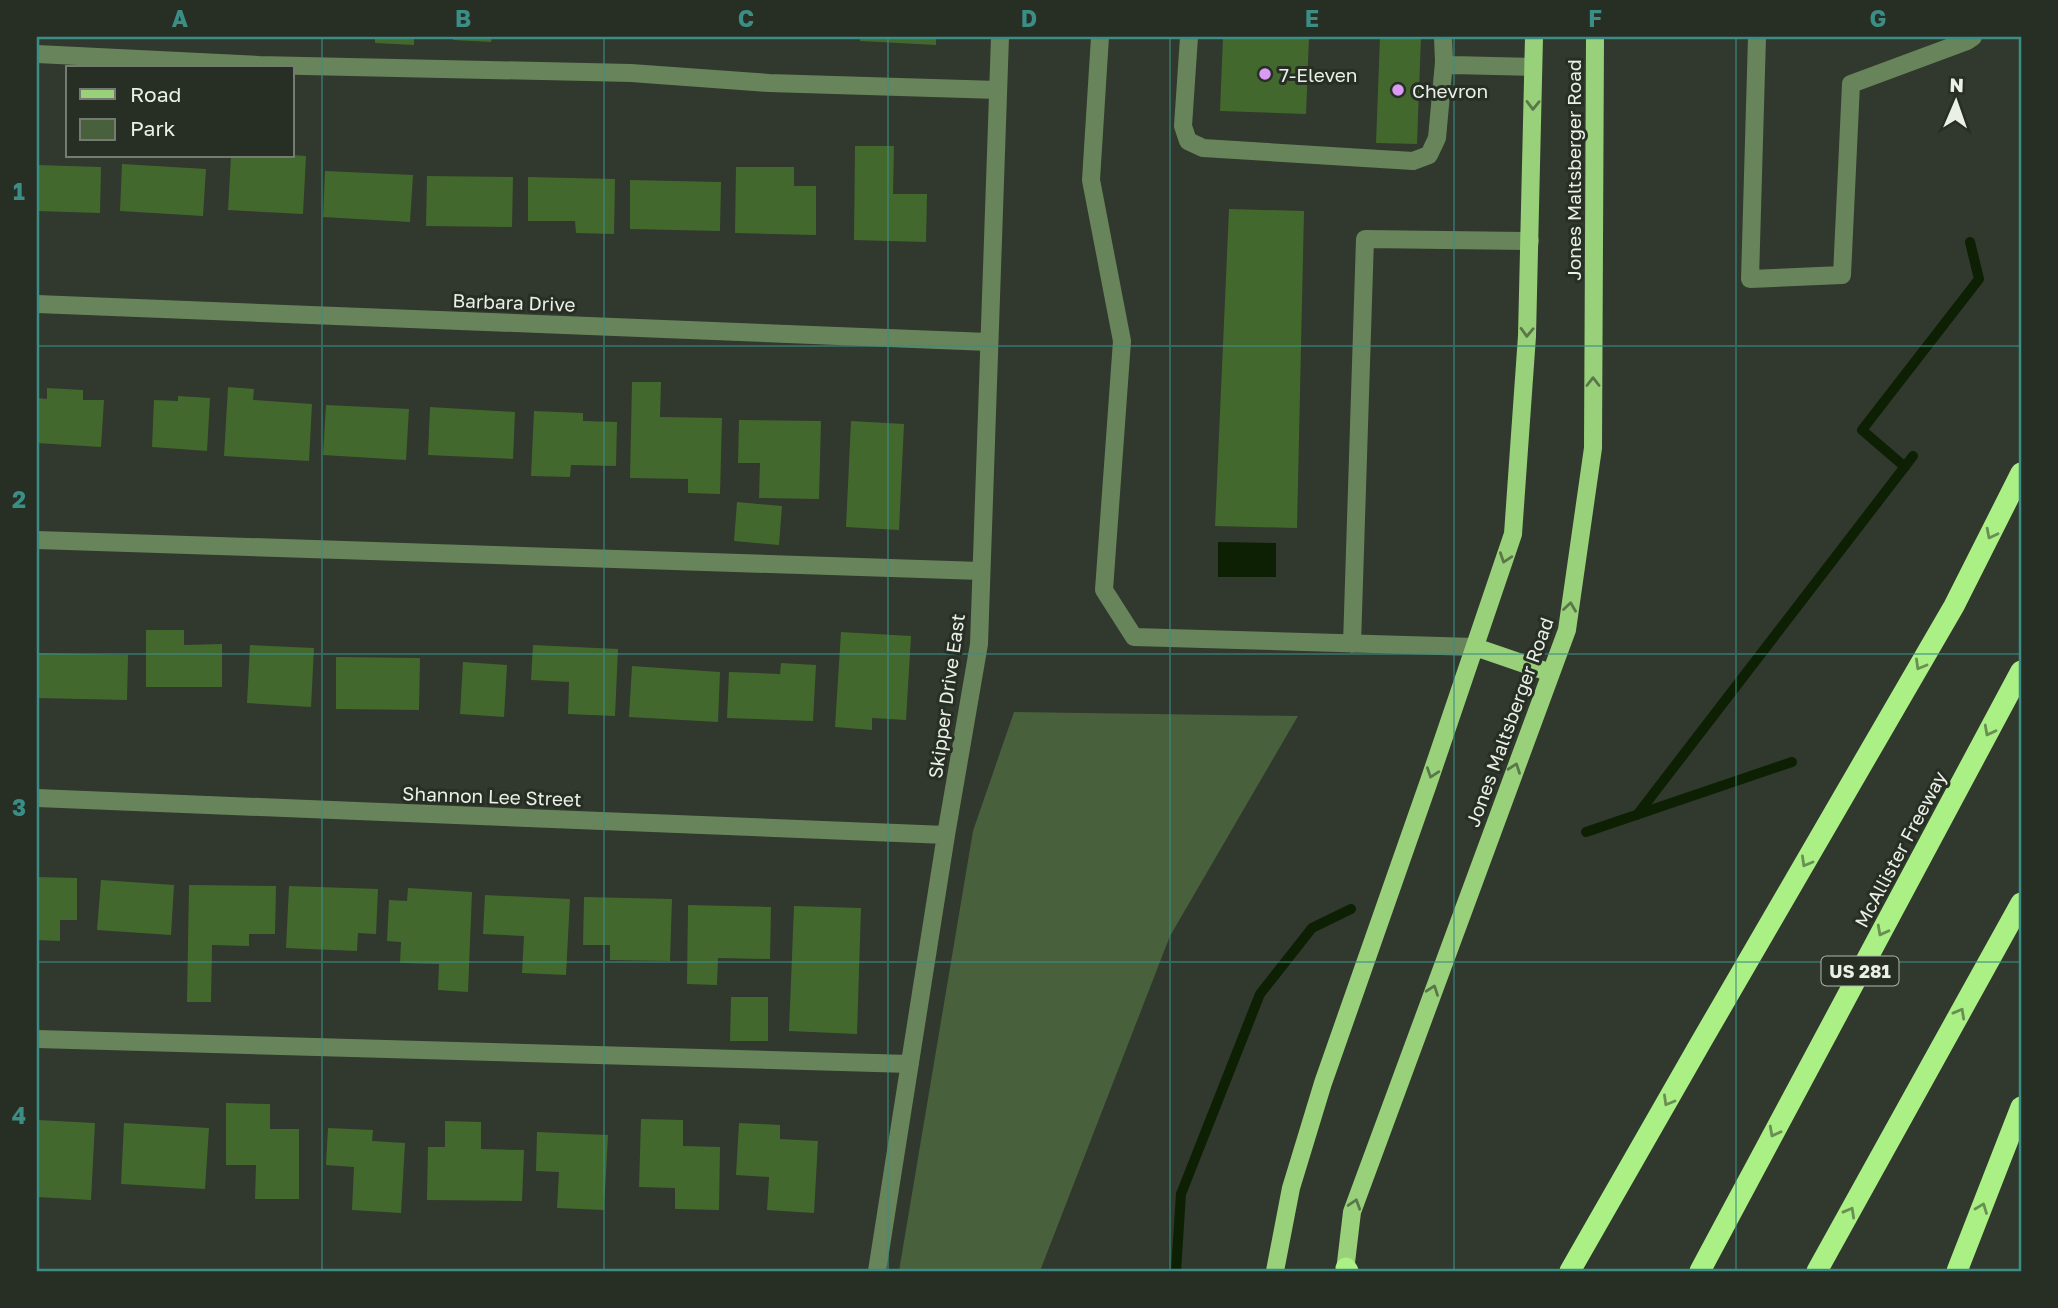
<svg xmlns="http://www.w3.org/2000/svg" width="2058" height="1308" font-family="'Golos Text',sans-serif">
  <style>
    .green { fill: #48603b }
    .water { fill: #0d2003 }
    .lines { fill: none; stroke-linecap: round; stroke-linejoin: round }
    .stream { stroke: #0d2003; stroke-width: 10 }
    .building { fill: #43682e }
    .minor { stroke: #68845a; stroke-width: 18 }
    .major { stroke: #98d179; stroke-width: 18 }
    .highway { stroke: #abf084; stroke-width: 21 }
    .oneway { stroke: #5a774a }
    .oneway2 { stroke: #698f54 }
    .grid { fill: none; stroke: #3b8e86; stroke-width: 2; stroke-opacity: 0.55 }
    .poi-dot { fill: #da9af6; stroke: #272e24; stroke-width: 2.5 }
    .labels { text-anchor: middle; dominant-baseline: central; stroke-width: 6; stroke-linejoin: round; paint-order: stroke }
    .shield { fill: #272e24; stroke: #b0b5ad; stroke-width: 2 }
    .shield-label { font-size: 18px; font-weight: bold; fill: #eaefe8 }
    .poi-label { font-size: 19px; fill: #eaefe8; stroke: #272e24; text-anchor: start }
    .street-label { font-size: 19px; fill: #eaefe8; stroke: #272e24 }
    .neatline { fill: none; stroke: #3b8e86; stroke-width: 2.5 }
    .grid-label { font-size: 23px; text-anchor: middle; font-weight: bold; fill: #3b8e86 }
  </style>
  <rect width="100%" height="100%" fill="#31382d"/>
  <path class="green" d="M1014 712 1298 716 1170 936 1040 1271H899L973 831Z"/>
  <path class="water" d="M1218 542 1276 543V577H1218Z"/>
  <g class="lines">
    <path class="stream" d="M1905 467 1862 430 1979 279 1970 242
      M1637 815 1913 456
      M1586 832 1792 762
      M1176 1271 1181 1194 1260 994 1312 928 1351 909"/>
  </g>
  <path class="building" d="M375 37H414V45L375 43Z
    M453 37H492L491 42 453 40Z
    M861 37H936V45L860 41Z
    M1223 37H1309L1306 114 1220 111Z
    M1380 37H1421L1417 144 1376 143Z
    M855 146H894L893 194H927L926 242 854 240Z
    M292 155 306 156 303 214 228 210 231 156Z
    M122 164 206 169 203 216 120 211Z
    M37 165 101 167 100 213 37 211Z
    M736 167H794V186H816V235L735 233Z
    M325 171 413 175 410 222 323 217Z
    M427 176 513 177 512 227 426 226Z
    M528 177 615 179 614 234 576 233 575 221H528Z
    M630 180 721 182 720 231 630 229Z
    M1229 209 1304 211 1297 528 1215 526Z
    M632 382H661L660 417 722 418 720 494 688 493V479L630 478Z
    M228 387 254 389 253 400 312 404 309 461 224 456Z
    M47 388 83 390V400H104L101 447 37 443V398L47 399Z
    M178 396 210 398 207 451 152 447 154 400 178 401Z
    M326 405 409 409 406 460 323 455Z
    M430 407 515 412 513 459 428 455Z
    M534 411 583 413V421L617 422 616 466 571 465 570 477 531 476Z
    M739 420 821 421 819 499 759 498 760 463H738Z
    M851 421 904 424 899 530 846 527Z
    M737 502 782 506 779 545 734 541Z
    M146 630H184V645L222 644V687H146Z
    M841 632 911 636 906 720 872 718V730L835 727Z
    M250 645 314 648 311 707 247 703Z
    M533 645 618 649 615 716 568 714 569 682 531 680Z
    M39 653 128 655 127 700 38 698Z
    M336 657 420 658 419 710 336 709Z
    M463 662 507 665 504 717 460 714Z
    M781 663 816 665 813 721 727 718 729 672 780 674Z
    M632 666 720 672 718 722 629 717Z
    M37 877 77 878V920H60V941L37 940Z
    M101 880 174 885 171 935 97 930Z
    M189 885 276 886 275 934H249V946L212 945 211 1002H187Z
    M289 886 378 889 376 934 358 933 357 951 286 948Z
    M408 888 472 892 468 992 438 990 439 964 400 963 401 942 387 941 389 900 407 901Z
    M485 895 570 899 566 975 522 973 524 936 483 934Z
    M584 897 672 899 670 961 610 960V945H583Z
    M688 905 771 907 770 959 718 958 717 985 687 984Z
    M794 906 861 908 857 1034 789 1031Z
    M731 997H768V1041H730Z
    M226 1103 270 1104V1129H299V1199H255L256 1165H226Z
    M641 1119 683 1120V1146L720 1147 719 1210 675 1209V1188L639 1187Z
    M37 1120 95 1123 91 1200 37 1197Z
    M445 1121 481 1122V1149L524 1150 522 1201 427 1200 428 1147H445Z
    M124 1123 209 1128 205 1189 121 1184Z
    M739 1123 780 1125V1139L818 1141 814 1213 767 1210 769 1177 736 1175Z
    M328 1128 373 1130 372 1141 405 1143 401 1213 352 1210 354 1167 326 1165Z
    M537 1132 608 1135 604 1210 557 1208 559 1172 536 1171Z"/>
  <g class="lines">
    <path class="minor" d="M1100 37 1091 180 1122 341 1104 590 1134 637 1475 647
      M1189 37 1183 126 1188 141 1203 148 1413 161 1429 155 1437 138 1444 62
      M1443 37 1444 62 1451 65 1533 67
      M1757 37 1750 279 1842 275 1851 84 1967 41 1973 37
      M37 54 259 65 631 73 769 83 998 90
      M37 304 989 342
      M37 540 981 571
      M1352 644 1365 239 1530 241
      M37 798 946 835
      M37 1039 910 1064
      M877 1271 946 835 979 644 1000 37"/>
    <path class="major" d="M1475 647 1551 673
      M1275 1271 1291 1188 1323 1083 1428 784 1513 534 1527 336 1534 37
      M1345 1271 1352 1212 1567 630 1593 448 1595 37"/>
    <path class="highway" d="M1346 1268 1348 1271
      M1570 1271 1701 1042 1954 606 2021 473
      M1700 1271 2021 671
      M1817 1271 2021 903
      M1957 1271 2021 1107"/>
  </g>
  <defs><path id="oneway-chevron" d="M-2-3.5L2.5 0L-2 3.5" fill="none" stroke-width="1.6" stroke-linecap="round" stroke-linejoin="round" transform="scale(1.75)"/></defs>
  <g class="oneway">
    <use href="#oneway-chevron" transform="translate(1533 105) rotate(91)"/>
    <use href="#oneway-chevron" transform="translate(1527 332) rotate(92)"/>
    <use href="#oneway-chevron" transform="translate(1593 382) rotate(-90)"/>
    <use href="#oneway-chevron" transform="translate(1505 558) rotate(109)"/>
    <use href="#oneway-chevron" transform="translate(1570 607) rotate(-82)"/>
    <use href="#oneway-chevron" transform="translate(1515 768) rotate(-70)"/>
    <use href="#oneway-chevron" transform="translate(1432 773) rotate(109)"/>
    <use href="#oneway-chevron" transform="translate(1433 990) rotate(-70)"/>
    <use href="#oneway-chevron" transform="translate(1355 1204) rotate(-72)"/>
  </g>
  <g class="oneway2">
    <use href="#oneway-chevron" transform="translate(1991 534) rotate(117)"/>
    <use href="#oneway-chevron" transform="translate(1920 665) rotate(120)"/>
    <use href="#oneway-chevron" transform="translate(1989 731) rotate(118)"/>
    <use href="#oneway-chevron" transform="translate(1806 862) rotate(120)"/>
    <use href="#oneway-chevron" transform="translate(1882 931) rotate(118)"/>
    <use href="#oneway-chevron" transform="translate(1960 1013) rotate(-61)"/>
    <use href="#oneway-chevron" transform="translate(1668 1101) rotate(120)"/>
    <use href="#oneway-chevron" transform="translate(1774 1132) rotate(118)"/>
    <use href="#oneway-chevron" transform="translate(1982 1208) rotate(-69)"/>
    <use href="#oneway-chevron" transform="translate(1850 1212) rotate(-61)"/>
  </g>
  <path class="grid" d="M322 37V1271M604 37V1271M888 37V1271M1170 37V1271M1454 37V1271M1736 37V1271M37 346H2021M37 654H2021M37 962H2021"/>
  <g class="poi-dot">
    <circle cx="1265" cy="74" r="7"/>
    <circle cx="1398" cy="90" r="7"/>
  </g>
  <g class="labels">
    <rect class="shield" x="1821.5" y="956.5" width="77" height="29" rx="5"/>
    <g class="shield-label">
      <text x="1860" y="971">US 281</text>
    </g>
    <g class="poi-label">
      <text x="1279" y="74">7-Eleven</text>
      <text x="1412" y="90">Chevron</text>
    </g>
    <g class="street-label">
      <text transform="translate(1573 170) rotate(-90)">Jones Maltsberger Road</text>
      <text transform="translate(514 302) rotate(2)">Barbara Drive</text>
      <text transform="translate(946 696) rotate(-82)">Skipper Drive East</text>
      <text transform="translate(1509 722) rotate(-70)">Jones Maltsberger Road</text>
      <text transform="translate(492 796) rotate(2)">Shannon Lee Street</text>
      <text transform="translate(1900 849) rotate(-62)">McAllister Freeway</text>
    </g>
  </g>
  <rect width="2058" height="1308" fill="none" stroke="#272e24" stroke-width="77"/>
  <rect x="66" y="66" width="228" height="91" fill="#272e24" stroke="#757b72" stroke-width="2"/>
  <rect x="80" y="89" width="35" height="10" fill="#98d179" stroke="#757b72" stroke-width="2"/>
  <text x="130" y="102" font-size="21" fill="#eaefe8">Road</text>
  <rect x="80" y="119" width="35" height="21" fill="#48603b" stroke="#757b72" stroke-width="2"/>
  <text x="130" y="136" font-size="21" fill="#eaefe8">Park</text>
  <g transform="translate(1956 102) rotate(2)" stroke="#272e24" stroke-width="5" paint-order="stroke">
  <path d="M0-5L12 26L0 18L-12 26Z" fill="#eaefe8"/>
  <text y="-10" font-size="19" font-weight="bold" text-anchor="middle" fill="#eaefe8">N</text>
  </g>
  <rect x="38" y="38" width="1982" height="1232" class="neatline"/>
  <g class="grid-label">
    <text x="180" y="27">A</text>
    <text x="463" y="27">B</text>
    <text x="746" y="27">C</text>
    <text x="1029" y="27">D</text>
    <text x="1312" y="27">E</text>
    <text x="1595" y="27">F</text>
    <text x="1878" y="27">G</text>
    <text x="19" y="200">1</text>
    <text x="19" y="508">2</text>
    <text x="19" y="816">3</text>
    <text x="19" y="1124">4</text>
  </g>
</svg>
